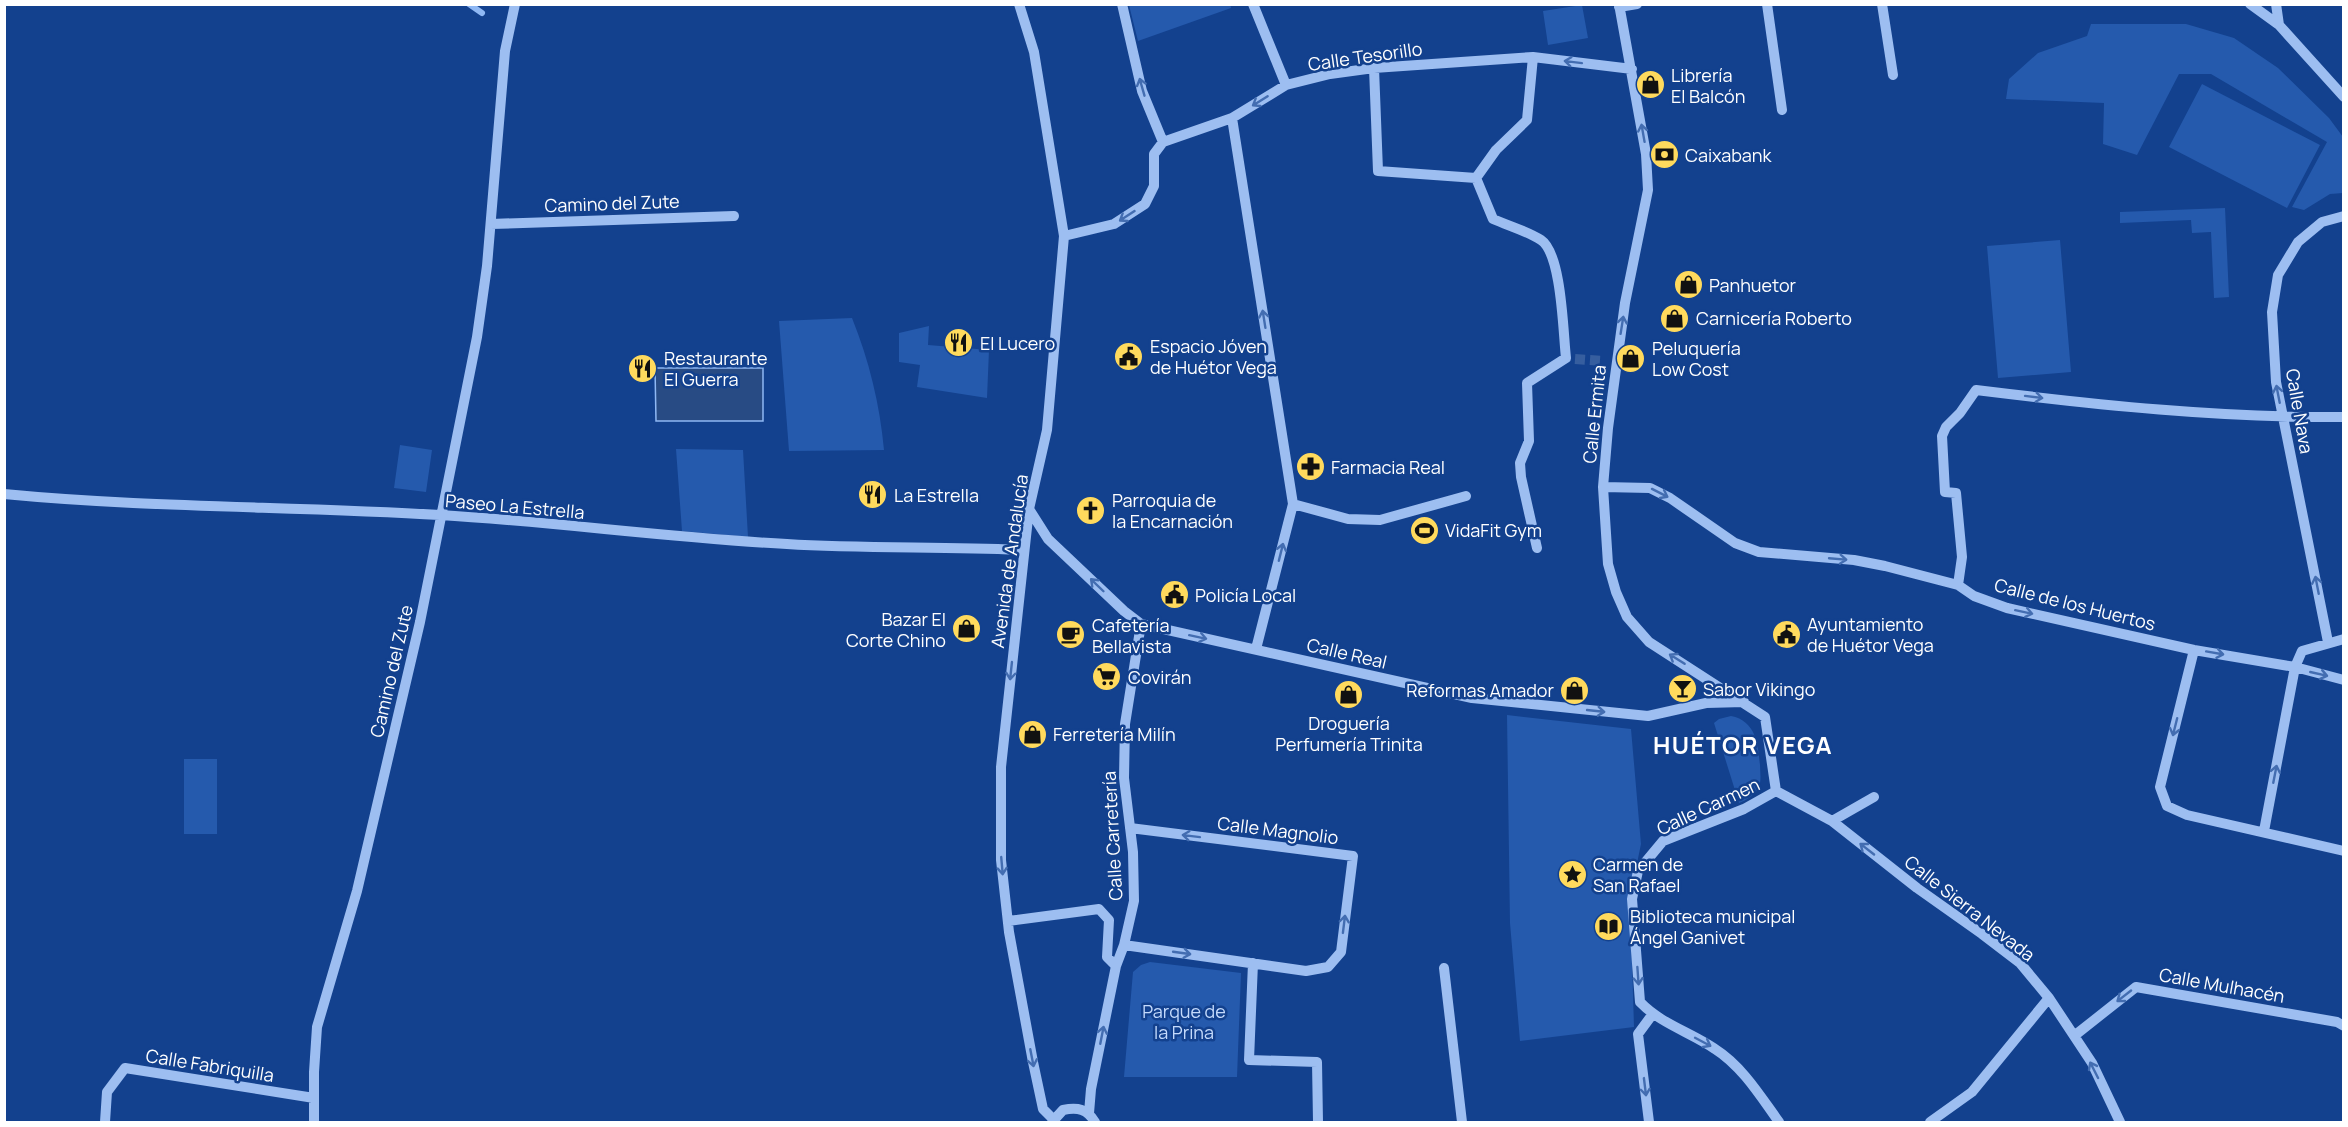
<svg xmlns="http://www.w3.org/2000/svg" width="2348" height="1127" font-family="Manrope,sans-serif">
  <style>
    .green { fill: #255aad }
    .water { fill: #284b84; stroke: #8fb8f4; stroke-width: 1.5 }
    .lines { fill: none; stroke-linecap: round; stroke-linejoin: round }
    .stream { stroke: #8fb8f4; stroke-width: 6 }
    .minor-tunnel { stroke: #365e9f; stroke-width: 10; stroke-dasharray: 10 5; stroke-linecap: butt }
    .minor { stroke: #9dbef1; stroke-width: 10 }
    .oneway { stroke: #436db1 }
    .labels { text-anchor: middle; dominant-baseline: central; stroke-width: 5; stroke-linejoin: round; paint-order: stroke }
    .street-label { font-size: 18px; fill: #fff; stroke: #13418e }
    .poi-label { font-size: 18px; fill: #fff; stroke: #13418e; text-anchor: start }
    .park-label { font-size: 18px; fill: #c4dafc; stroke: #13418e }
    .district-label { font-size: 24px; font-weight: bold; letter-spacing: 1.5px; fill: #fff; stroke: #13418e }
  </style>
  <rect width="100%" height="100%" fill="#13418e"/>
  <path class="green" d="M1230 4 1231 8 1138 41 1129 5Z
    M1582 5 1588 38 1548 45 1543 11Z
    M2091 24H2186L2234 38 2278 68 2329 118 2343 137V193L2330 194 2304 210 2292 207 2327 142 2211 74H2179L2137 155 2103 144 2104 103 2006 99 2009 79 2038 53 2087 36Z
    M2202 84 2320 145 2287 208 2169 147Z
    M2225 208 2229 297 2214 298 2211 232 2192 233 2191 220 2120 223V212Z
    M2060 240 2071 372 1998 378 1987 246Z
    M852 318C869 360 880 405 884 450L789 451 779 321Z
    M929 326 928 345 989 350 987 398 917 387 920 365 899 362V333Z
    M400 445 432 450 426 492 394 488Z
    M676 449 743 450 748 537 682 531Z
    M1507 715 1631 729 1641 844 1630 897 1634 1027 1520 1041 1510 923Z
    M1731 716C1756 721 1758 744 1760 765 1760 773 1762 781 1758 789 1753 796 1747 800 1739 803L1714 723 1719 719Z
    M184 759H217V834H184Z
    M1150 962 1241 973 1237 1077H1124L1133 972 1141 965Z"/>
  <path class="water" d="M655 368H763V421H656Z"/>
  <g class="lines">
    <path class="stream" d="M469 4 482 13"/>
    <path class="minor-tunnel" d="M1575 359 1603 361"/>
    <path class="minor" d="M1019 4 1034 52 1064 236 1047 430 1029 509 1001 767V860L1009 932 1033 1062 1043 1109 1053 1119
      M1122 4 1142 91 1163 142
      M1253 4 1286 85
      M1619 4 1646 154 1648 190 1625 303 1608 428 1603 487 1608 564 1616 592 1627 617 1649 642 1765 717 1776 791
      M1767 4 1782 110
      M1882 4 1893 75
      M2250 4 2279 25 2344 97
      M2276 4 2279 25
      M1619 7 1637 4
      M1533 57 1527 120 1496 150 1476 178 1493 219C1509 226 1527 231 1541 240 1562 254 1563 333 1566 358L1527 383 1529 441 1520 463 1521 477 1537 548
      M1374 68 1378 171 1476 178
      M1232 118 1293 504 1256 649
      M491 224 734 216
      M1064 236 1114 224 1145 204 1154 186V154L1163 142 1232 118 1286 85 1330 74 1374 68 1533 57 1632 69
      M1603 487 1650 488 1670 498 1735 543 1759 552 1854 560 1885 566 1958 585 1974 596 2007 608 2194 650 2295 667 2344 680
      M4 494C149 508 295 506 440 515 556 522 671 538 787 544 866 549 945 546 1023 550
      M1293 504 1348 519 1380 520 1466 496
      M1029 509 1048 539 1124 611 1141 624 1472 698 1648 716 1706 703 1744 702
      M1958 585 1962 557 1956 493 1945 492 1942 436 1946 427 1960 413 1976 390C2098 405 2220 418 2344 417
      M2328 642 2276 382 2272 312 2278 275 2298 242 2322 222 2344 216
      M2194 650 2160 787 2167 806 2187 815 2344 851
      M1776 791 1832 821 1917 888 1982 934 2020 963 2049 998 2092 1063 2120 1122
      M1776 791 1744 809 1663 841 1638 871 1632 899 1640 1002C1661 1024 1690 1032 1715 1049 1742 1066 1761 1097 1779 1122
      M1832 821 1874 797
      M2264 831 2295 667 2302 651 2344 639
      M1008 921 1099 909 1109 920 1107 957 1116 966
      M1124 945 1306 971 1328 967 1341 952 1353 856 1130 828
      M1253 963 1249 1060 1317 1062 1318 1122
      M1444 968 1462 1122
      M2074 1036 2136 987 2337 1022 2344 1026
      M1089 1113 1091 1089 1116 966 1124 945 1134 901 1133 852 1124 778 1125 724 1141 624
      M105 1122 107 1092 125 1068 314 1098
      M314 1122V1072L317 1027 357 891 420 622 477 337 487 266 505 51 515 4
      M1052 1122 1063 1110C1078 1107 1087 1109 1095 1122
      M1649 1122 1638 1034 1652 1015
      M1930 1122 1972 1092 2049 998"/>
  </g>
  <defs><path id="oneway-shaft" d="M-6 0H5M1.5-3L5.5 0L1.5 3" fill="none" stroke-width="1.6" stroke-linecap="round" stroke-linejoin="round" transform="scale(1.5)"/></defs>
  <g class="oneway">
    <use href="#oneway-shaft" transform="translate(1573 62) rotate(-173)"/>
    <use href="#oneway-shaft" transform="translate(1142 87) rotate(-106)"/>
    <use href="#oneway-shaft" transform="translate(1260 101) rotate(148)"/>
    <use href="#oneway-shaft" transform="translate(1643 133) rotate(-100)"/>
    <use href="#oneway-shaft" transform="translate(1127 216) rotate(147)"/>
    <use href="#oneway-shaft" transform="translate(1264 319) rotate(-99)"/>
    <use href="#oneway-shaft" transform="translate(1622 325) rotate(-81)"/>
    <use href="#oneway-shaft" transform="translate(2278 394) rotate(-101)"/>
    <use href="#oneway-shaft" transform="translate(2034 397) rotate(7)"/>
    <use href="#oneway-shaft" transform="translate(1660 493) rotate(27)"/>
    <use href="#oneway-shaft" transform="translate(1281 552) rotate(-76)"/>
    <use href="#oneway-shaft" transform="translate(1838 559) rotate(5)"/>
    <use href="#oneway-shaft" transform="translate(1097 585) rotate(-136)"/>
    <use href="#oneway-shaft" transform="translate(2317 585) rotate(-101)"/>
    <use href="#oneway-shaft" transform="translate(2024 612) rotate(12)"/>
    <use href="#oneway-shaft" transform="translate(1198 637) rotate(12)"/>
    <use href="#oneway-shaft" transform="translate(2215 653) rotate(10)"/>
    <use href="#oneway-shaft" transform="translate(1677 659) rotate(-148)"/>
    <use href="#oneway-shaft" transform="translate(1011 671) rotate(96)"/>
    <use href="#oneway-shaft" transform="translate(2319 674) rotate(13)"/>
    <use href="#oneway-shaft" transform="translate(1596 711) rotate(6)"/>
    <use href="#oneway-shaft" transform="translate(2175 727) rotate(104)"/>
    <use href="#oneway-shaft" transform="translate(2275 774) rotate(-79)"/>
    <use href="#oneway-shaft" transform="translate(1191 836) rotate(-173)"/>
    <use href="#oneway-shaft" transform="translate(1867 849) rotate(-142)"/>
    <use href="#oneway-shaft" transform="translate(1002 866) rotate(85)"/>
    <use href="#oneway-shaft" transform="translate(1344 924) rotate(-83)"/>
    <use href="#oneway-shaft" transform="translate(1182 953) rotate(8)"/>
    <use href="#oneway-shaft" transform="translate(1638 976) rotate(86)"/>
    <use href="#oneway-shaft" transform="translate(2124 996) rotate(142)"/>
    <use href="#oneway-shaft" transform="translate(1102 1035) rotate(-79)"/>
    <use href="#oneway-shaft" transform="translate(1703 1042) rotate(28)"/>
    <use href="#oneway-shaft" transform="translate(1032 1058) rotate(79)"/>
    <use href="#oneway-shaft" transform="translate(2094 1070) rotate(-117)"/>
    <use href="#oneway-shaft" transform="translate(1645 1087) rotate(83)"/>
  </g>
  <defs>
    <symbol id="shop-disc" viewBox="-11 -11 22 22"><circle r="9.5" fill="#ffda5d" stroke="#13418e"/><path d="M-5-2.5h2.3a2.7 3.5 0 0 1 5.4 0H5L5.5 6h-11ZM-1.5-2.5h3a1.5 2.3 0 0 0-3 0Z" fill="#111"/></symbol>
    <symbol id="bank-disc" viewBox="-11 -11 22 22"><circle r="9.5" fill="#ffda5d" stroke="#13418e"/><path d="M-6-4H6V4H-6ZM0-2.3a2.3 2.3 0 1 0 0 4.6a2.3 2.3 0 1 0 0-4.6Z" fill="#111"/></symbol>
    <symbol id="restaurant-disc" viewBox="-11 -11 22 22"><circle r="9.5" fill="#ffda5d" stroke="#13418e"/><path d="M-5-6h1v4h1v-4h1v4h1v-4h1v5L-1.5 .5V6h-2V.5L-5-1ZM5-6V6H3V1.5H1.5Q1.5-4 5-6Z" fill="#111"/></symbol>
    <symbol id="civic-disc" viewBox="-11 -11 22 22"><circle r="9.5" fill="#ffda5d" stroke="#13418e"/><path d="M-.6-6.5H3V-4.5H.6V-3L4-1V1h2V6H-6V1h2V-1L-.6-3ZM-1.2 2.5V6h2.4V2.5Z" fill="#111"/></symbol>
    <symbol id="pharmacy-disc" viewBox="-11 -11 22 22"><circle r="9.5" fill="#ffda5d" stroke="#13418e"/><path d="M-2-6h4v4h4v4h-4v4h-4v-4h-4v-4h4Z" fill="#111"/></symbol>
    <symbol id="church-disc" viewBox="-11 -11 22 22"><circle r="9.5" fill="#ffda5d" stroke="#13418e"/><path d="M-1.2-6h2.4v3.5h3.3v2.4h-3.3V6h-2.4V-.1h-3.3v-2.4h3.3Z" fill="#111"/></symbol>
    <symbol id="stadium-disc" viewBox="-11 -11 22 22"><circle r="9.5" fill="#ffda5d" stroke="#13418e"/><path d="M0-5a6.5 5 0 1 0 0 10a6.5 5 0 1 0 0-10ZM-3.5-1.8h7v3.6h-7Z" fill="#111"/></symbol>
    <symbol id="cafe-disc" viewBox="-11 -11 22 22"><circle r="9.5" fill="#ffda5d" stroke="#13418e"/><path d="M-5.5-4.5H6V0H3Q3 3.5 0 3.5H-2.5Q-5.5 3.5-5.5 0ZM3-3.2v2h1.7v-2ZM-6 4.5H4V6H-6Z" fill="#111"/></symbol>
    <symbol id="supermarket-disc" viewBox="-11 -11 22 22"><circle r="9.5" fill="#ffda5d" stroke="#13418e"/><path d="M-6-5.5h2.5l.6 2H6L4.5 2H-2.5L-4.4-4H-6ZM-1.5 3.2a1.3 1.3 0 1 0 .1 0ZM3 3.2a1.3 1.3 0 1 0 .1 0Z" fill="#111"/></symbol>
    <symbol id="bar-disc" viewBox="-11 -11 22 22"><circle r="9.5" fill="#ffda5d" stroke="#13418e"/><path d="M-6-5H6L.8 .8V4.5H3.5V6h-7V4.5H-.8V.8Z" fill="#111"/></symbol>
    <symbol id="sight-disc" viewBox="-11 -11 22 22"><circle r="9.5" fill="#ffda5d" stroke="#13418e"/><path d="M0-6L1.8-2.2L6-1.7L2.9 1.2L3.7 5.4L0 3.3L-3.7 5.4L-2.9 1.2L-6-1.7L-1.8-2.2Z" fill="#111"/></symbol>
    <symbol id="library-disc" viewBox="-11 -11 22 22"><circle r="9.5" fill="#ffda5d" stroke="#13418e"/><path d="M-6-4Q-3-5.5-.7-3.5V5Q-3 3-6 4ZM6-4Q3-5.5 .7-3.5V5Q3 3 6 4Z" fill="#111"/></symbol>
  </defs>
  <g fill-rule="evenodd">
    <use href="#shop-disc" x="1634" y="68" width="33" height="33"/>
    <use href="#bank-disc" x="1648" y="138" width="33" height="33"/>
    <use href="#shop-disc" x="1672" y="268" width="33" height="33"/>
    <use href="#shop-disc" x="1658" y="302" width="33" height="33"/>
    <use href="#restaurant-disc" x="942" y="326" width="33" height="33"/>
    <use href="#civic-disc" x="1112" y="340" width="33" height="33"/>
    <use href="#shop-disc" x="1614" y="342" width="33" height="33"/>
    <use href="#restaurant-disc" x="626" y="352" width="33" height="33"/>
    <use href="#pharmacy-disc" x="1294" y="450" width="33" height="33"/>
    <use href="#restaurant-disc" x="856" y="478" width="33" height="33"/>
    <use href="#church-disc" x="1074" y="494" width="33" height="33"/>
    <use href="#stadium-disc" x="1408" y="514" width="33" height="33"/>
    <use href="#civic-disc" x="1158" y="578" width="33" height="33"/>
    <use href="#shop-disc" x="950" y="612" width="33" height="33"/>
    <use href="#civic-disc" x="1770" y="618" width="33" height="33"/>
    <use href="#cafe-disc" x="1054" y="618" width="33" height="33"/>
    <use href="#supermarket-disc" x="1090" y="660" width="33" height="33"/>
    <use href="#bar-disc" x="1666" y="672" width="33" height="33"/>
    <use href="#shop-disc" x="1558" y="674" width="33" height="33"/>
    <use href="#shop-disc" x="1332" y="678" width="33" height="33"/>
    <use href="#shop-disc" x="1016" y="718" width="33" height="33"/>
    <use href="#sight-disc" x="1556" y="858" width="33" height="33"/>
    <use href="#library-disc" x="1592" y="910" width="33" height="33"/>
  </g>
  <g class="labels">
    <g class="street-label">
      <text transform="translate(1365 56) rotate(-8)">Calle Tesorillo</text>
      <text transform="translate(612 203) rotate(-2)">Camino del Zute</text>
      <text transform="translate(2300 411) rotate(80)">Calle Nava</text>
      <text transform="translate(1594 414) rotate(-84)">Calle Ermita</text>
      <text transform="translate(515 506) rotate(5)">Paseo La Estrella</text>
      <text transform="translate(1009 561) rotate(-82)">Avenida de Andalucía</text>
      <text transform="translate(2075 604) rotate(14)">Calle de los Huertos</text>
      <text transform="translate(1347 653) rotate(13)">Calle Real</text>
      <text transform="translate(391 671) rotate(-77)">Camino del Zute</text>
      <text transform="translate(1708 806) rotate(-25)">Calle Carmen</text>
      <text transform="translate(1278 830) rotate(7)">Calle Magnolio</text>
      <text transform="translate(1112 836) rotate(-93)">Calle Carretería</text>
      <text transform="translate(1970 908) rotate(38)">Calle Sierra Nevada</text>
      <text transform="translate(2222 985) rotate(10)">Calle Mulhacén</text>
      <text transform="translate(210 1065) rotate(9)">Calle Fabriquilla</text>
    </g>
    <g class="poi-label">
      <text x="1671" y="75">Librería<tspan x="1671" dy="21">El Balcón</tspan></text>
      <text x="1685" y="155">Caixabank</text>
      <text x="1709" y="285">Panhuetor</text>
      <text x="1696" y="318">Carnicería Roberto</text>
      <text x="980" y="343">El Lucero</text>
      <text x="1150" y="346">Espacio Jóven<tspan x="1150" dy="21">de Huétor Vega</tspan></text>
      <text x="1652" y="348">Peluquería<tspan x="1652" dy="21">Low Cost</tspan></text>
      <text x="664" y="358">Restaurante<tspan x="664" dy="21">El Guerra</tspan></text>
      <text x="1331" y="467">Farmacia Real</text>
      <text x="894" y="495">La Estrella</text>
      <text x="1112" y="500">Parroquia de<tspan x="1112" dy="21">la Encarnación</tspan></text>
      <text x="1445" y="530">VidaFit Gym</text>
      <text x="1195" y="595">Policía Local</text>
      <text x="946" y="619" text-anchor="end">Bazar El<tspan x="946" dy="21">Corte Chino</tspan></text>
      <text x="1807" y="624">Ayuntamiento<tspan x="1807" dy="21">de Huétor Vega</tspan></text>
      <text x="1092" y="625">Cafetería<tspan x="1092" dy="21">Bellavista</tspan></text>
      <text x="1128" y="677">Covirán</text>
      <text x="1703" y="689">Sabor Vikingo</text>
      <text x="1554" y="690" text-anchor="end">Reformas Amador</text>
      <text x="1349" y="723" text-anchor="middle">Droguería<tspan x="1349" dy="21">Perfumería Trinita</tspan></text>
      <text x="1053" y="734">Ferretería Milín</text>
      <text x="1593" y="864">Carmen de<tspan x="1593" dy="21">San Rafael</tspan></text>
      <text x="1630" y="916">Biblioteca municipal<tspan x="1630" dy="21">Ángel Ganivet</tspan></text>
    </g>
    <g class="park-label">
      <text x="1184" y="1011">Parque de<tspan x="1184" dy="21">la Prina</tspan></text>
    </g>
    <g class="district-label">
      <text x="1743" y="744">HUÉTOR VEGA</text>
    </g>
  </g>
  <rect width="2348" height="1127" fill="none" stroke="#ffffff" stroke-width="12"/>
</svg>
